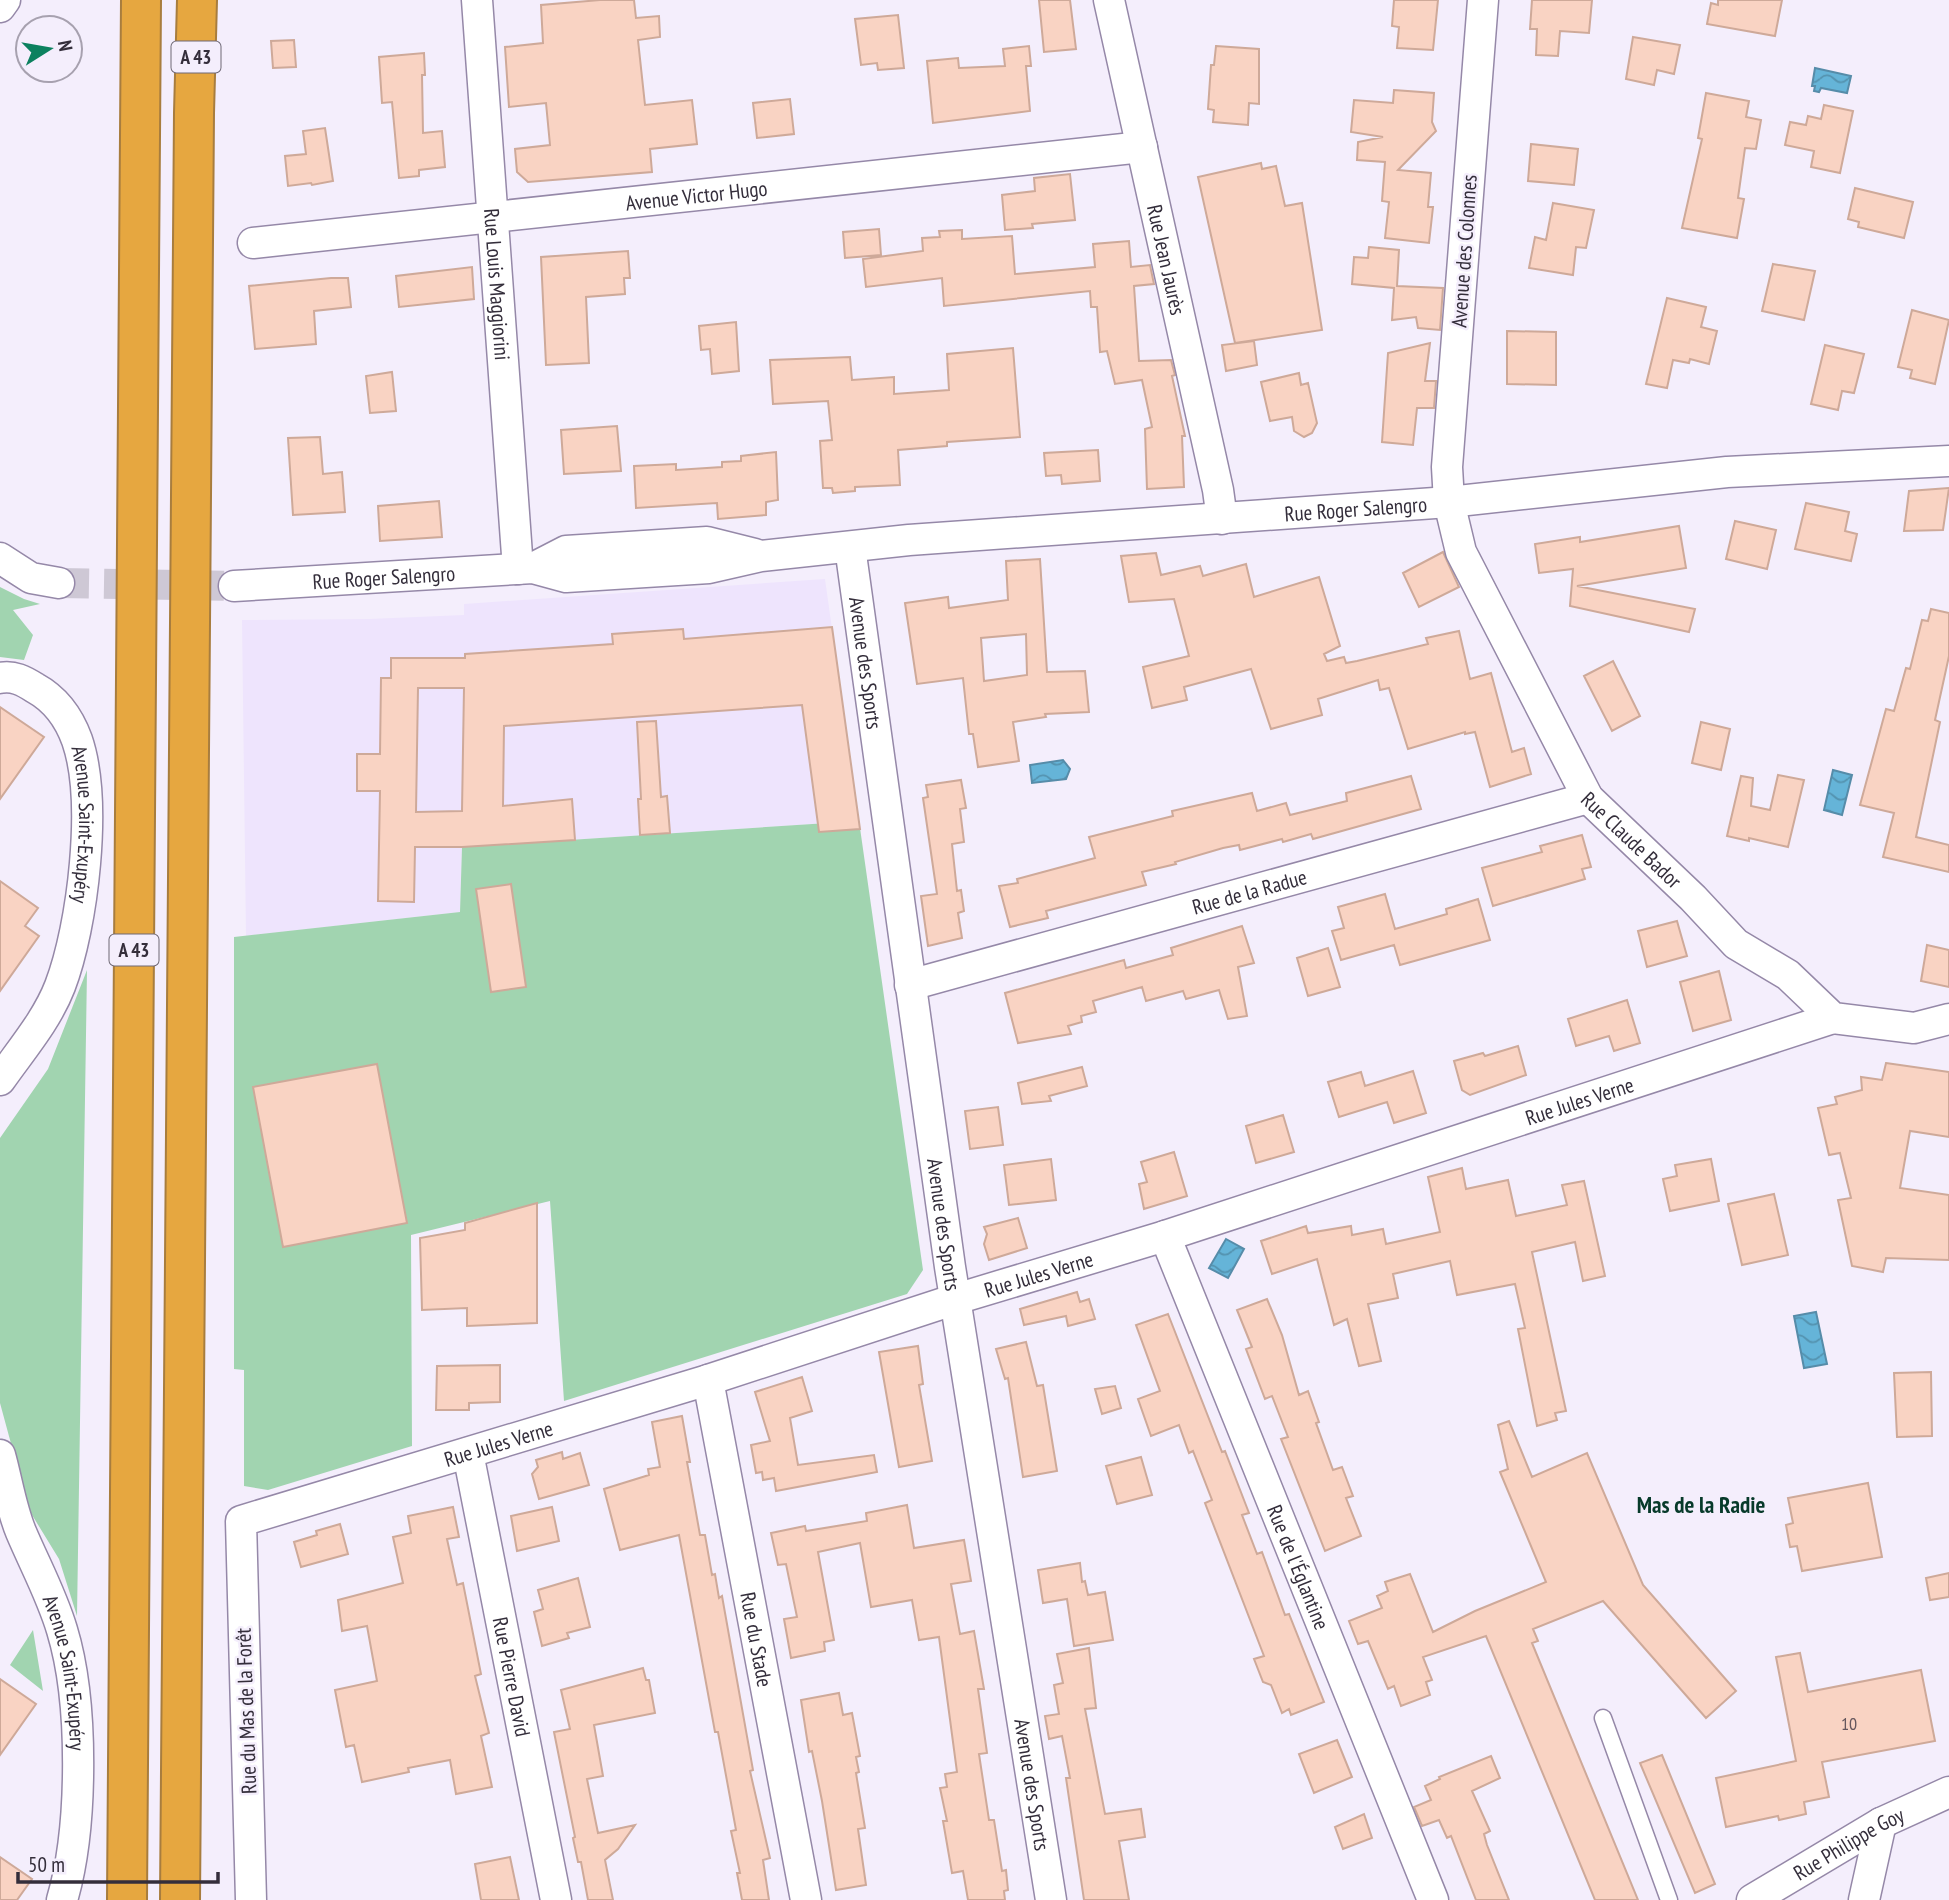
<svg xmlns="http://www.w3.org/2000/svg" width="1949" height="1900" font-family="'PT Sans Narrow',sans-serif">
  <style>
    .built { fill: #eee4fd }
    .grass { fill: #a1d4b0 }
    .water { fill: url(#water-waves); stroke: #568ca9; stroke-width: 2 }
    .building { fill: #f9d3c3; stroke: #cea999; stroke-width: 2; fill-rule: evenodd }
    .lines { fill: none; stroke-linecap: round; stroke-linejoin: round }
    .minor-tunnel { stroke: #cec8d5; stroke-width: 30; stroke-dasharray: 30 15; stroke-linecap: butt }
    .service-casing { stroke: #9588a8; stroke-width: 19 }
    .minor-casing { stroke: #9588a8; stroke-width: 33 }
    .motorway-casing { stroke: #a87d3e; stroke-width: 42 }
    .service { stroke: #fff; stroke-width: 16 }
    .minor { stroke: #fff; stroke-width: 30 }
    .motorway { stroke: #e6a740; stroke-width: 38 }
    .labels { text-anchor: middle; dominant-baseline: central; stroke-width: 5; stroke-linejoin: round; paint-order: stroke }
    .number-label { font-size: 18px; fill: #65575d }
    .shield { fill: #f4eefc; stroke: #6e6875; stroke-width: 2 }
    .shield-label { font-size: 19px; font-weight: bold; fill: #342e3b }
    .street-label { font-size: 21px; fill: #342e3b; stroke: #f4eefc }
    .neighbourhood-label { font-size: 23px; font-weight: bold; fill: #073a2a; stroke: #f4eefc }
  </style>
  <defs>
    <pattern id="water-waves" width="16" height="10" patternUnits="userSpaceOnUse" patternTransform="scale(1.75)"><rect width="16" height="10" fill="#65b4d8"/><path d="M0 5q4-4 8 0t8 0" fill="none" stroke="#5493b0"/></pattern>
  </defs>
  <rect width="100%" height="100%" fill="#f4eefc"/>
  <path class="built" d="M825 579 859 821 462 847 460 912 246 936 242 620 369 619 464 615V604Z"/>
  <path class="grass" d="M0 587 24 599 40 604 13 610 33 635 24 660 0 657Z
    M859 821 923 1270 907 1294 564 1401 550 1201 411 1235 412 1446 268 1490 244 1486V1370L234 1369V937L460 912 462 847Z
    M87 970 77 1616 59 1559 29 1510 0 1403V1138L48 1069Z
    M33 1630 43 1691 10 1665Z"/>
  <path class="water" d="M1815 68 1851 76 1847 93 1821 88 1819 92 1814 91 1815 86H1812Z
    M1063 760 1070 769 1066 779 1032 783 1030 765Z
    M1833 770 1852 775 1842 815 1824 810Z
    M1226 1239 1244 1249 1228 1278 1209 1268Z
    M1816 1312 1827 1364 1804 1368 1794 1316Z"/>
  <path class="building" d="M600 0H634L636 18 659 16 660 37 638 40 645 105 692 100 697 144 650 149 652 172 528 182 517 172 515 149 550 145 546 103 509 107 505 47 543 43 541 5Z
    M1039 0H1070L1076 49 1044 52Z
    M1394 0H1438L1433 50 1397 48 1399 27 1392 26Z
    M1532 0H1592L1589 33 1560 31 1558 56 1536 55 1537 29H1530Z
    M1718 0H1782L1775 36 1707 24 1711 3 1718 5Z
    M898 15 904 68 878 70 877 63 861 65 855 19Z
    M1633 37 1680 45 1674 74 1657 70 1654 85 1626 79Z
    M294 40 296 67 273 68 271 41Z
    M1029 46 1031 66H1026L1030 111 933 123 927 61 958 58 959 68 1005 66 1003 49Z
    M1216 46 1259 49V104L1249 103 1248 125 1213 122 1214 110 1208 109 1211 65H1214Z
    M424 53 425 75H422L423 133 442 131 445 167 419 170V176L399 178 392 102 382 103 379 57Z
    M1394 90 1434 93 1432 122 1436 131 1398 170 1431 173 1428 207H1433L1429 243 1385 238 1389 202 1382 201 1385 162 1357 160 1358 142 1383 137 1351 132 1354 100 1393 103Z
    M1706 93 1749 101 1746 117 1761 120 1756 149 1745 148 1738 198 1744 199 1737 238 1682 228 1702 139 1698 138Z
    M790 99 794 134 757 138 753 103Z
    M1824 105 1853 111 1840 173 1811 167 1814 151 1785 145 1790 122 1806 125 1808 116 1821 119Z
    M325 128 333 181 312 185 311 183 288 186 285 156 306 154 303 131Z
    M1531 144 1578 149 1574 185 1528 181Z
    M1261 163 1262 169 1276 166 1285 206 1302 203 1322 330 1235 343 1198 177Z
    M1070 174 1075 220 1032 224 1033 228 1005 230 1002 195 1035 191 1034 178Z
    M1855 188 1913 202 1904 238 1858 227 1859 222 1848 219Z
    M1553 203 1594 210 1586 248 1576 247 1573 275 1529 268 1535 237 1546 240Z
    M879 229 881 255 845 258 843 232Z
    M962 230V239L1012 236 1015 274 1095 267 1093 244 1129 241 1131 267 1150 265 1154 284 1134 286 1139 361 1171 360 1175 375 1172 376 1185 436H1182L1184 487 1147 489 1145 429 1152 427 1142 380 1115 384 1107 351 1100 352 1097 307H1091L1090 291 944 306 942 278 866 287 863 259 923 251 922 238 940 237 939 231Z
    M1369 247 1399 250 1397 286 1443 288 1440 330 1418 328 1416 317 1392 320 1394 288 1352 284 1354 257 1368 258Z
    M628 251 630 278H624L625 294 586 297 589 363 546 365 541 257Z
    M1773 264 1815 271 1804 320 1762 311Z
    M472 267 474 299 399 307 396 276Z
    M331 278H348L351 307 314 311 316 344 255 349 249 286Z
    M1667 298 1706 307 1701 327 1717 331 1709 364 1690 359 1689 363 1673 360 1667 388 1646 384Z
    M1912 310 1949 320 1935 384 1910 378 1912 370 1898 367Z
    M736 322 739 371 712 374 710 349 701 350 699 326Z
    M1507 331 1556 332V385L1507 384Z
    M1254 341 1257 365 1226 371 1222 345Z
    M1430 343 1425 381H1436L1434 408H1417L1413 445 1382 442 1388 353Z
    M1825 345 1864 354 1854 393 1842 391 1838 410 1811 404Z
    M1013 348 1020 437 947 442V446L898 450 900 485 855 487V491L833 493 832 488H823L820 441 832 440 828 401 773 404 770 360 850 357 852 380 894 377V394L949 390 947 354Z
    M392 372 396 411 370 413 366 376Z
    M1299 373 1301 385 1308 383 1317 423 1312 433 1304 437 1294 431 1292 417 1270 421 1261 382Z
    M617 426 621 471 564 474 561 430Z
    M320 437 323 474 342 472 345 512 293 515 288 438Z
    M1098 450 1100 481 1062 484 1061 475 1046 476 1044 453Z
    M776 452 778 500 766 502V515L718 519 717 503 636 508 634 466 676 464V470L722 467V462L741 461V456Z
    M1949 488 1943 530 1904 531 1909 491Z
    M439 501 442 537 380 541 378 506Z
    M1806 503 1849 512 1845 531 1857 534 1851 561 1795 549Z
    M1735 521 1776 530 1767 569 1726 559Z
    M1679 526 1686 568 1577 586 1695 609 1689 632 1570 606 1573 569 1539 573 1535 544 1580 537V542Z
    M1443 552 1459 587 1419 607 1403 573Z
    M1156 553 1161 575 1200 566 1203 576 1246 564 1254 597 1319 577 1340 646 1324 654 1327 661 1344 657 1346 663 1357 661 1428 644 1426 638 1459 631 1470 679 1491 673 1512 752 1524 748 1531 774 1490 787 1475 732 1465 734V732L1408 749 1389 688 1380 690 1378 680 1318 699 1322 715 1271 729 1251 669 1184 687 1187 700 1152 708 1143 667 1189 656 1174 599 1129 602 1121 556Z
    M1040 559 1047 672 1085 671 1089 712 1045 714 1046 717 1013 722 1019 761 978 767 973 734H969L963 678 917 684 905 603 948 597 949 608 1008 600 1006 561ZM1026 634 1027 675 984 681 981 638Z
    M1931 609 1949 613V656L1935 720 1940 722 1916 837 1949 845V872L1883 857 1894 813 1860 805 1886 709 1894 711 1906 668 1910 669 1922 620 1928 621Z
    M832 627 860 829 819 832 802 705 504 726 503 806 572 799 575 840 462 847H415L414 902 378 901 380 791H357V754H380L381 678H391V658H465V654L613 644 612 634 683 629 684 639ZM418 688H464L462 811 416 812Z
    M1613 661 1640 716 1612 731 1584 676Z
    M0 707 44 737 0 799Z
    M656 721 661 797 667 796 670 833 640 835 638 799H641L637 722Z
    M1701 722 1730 729 1721 770 1692 763Z
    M1778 775 1804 780 1788 847 1749 838V841L1727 836 1741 776 1753 778 1751 806 1770 810Z
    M1411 776 1421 809 1313 839 1311 834 1283 842 1282 839 1240 850 1239 845 1223 848 1175 862 1176 864 1142 872 1146 885 1046 911 1048 918 1010 927 999 886 1018 883 1017 879 1095 858 1089 837 1173 816 1172 811 1252 793 1257 811 1286 803 1290 815 1347 801 1346 793Z
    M961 780 966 808 960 809 964 842 952 844 957 891 961 890 964 911 958 913 962 938 928 946 921 896 937 894 923 798 928 797 926 785Z
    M1582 835 1591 867 1582 869 1585 879 1493 906 1482 868 1542 852 1540 846Z
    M0 881 38 908 25 926 39 936 0 991Z
    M511 884 526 987 491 992 476 889Z
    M1385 894 1395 929 1447 914 1446 909 1478 899 1490 940 1400 965 1394 945 1341 960 1332 931 1344 928 1338 907Z
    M1677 921 1687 956 1647 967 1638 931Z
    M1242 926 1254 963 1238 967 1247 1016 1228 1019 1219 990 1186 999 1183 991 1146 1001 1142 987 1093 1001 1096 1012 1081 1016 1082 1022 1068 1026 1071 1034 1018 1043 1005 993 1124 960 1126 968 1173 955 1171 948Z
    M1927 945 1949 950V987L1921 981Z
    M1328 948 1340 987 1308 996 1297 958Z
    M1719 971 1731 1020 1693 1031 1680 982Z
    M1627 1000 1640 1043 1614 1051 1609 1036 1576 1046 1568 1019Z
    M1518 1046 1526 1075 1470 1095 1462 1090 1454 1061 1483 1053 1485 1056Z
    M1886 1063 1949 1072V1137L1910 1131 1900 1188 1949 1195V1260L1886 1258 1883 1272 1852 1266 1838 1200 1851 1198 1840 1153 1829 1155 1818 1108 1837 1104 1835 1097 1862 1090 1861 1077 1882 1080Z
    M377 1064 407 1223 283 1247 253 1087Z
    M1082 1067 1087 1086 1049 1096 1051 1101 1022 1104 1018 1083Z
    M1413 1071 1426 1113 1394 1123 1387 1102 1339 1117 1328 1082 1361 1072 1365 1086Z
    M998 1107 1003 1145 970 1149 965 1111Z
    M1283 1115 1294 1152 1256 1163 1246 1126Z
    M1174 1152 1187 1196 1144 1209 1139 1184 1147 1182 1141 1162Z
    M1051 1159 1056 1200 1009 1205 1004 1165Z
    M1711 1159 1719 1201 1670 1211 1663 1179 1677 1176 1675 1165Z
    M1462 1168 1466 1189 1508 1180 1516 1216 1567 1205 1562 1185 1584 1181 1605 1276 1583 1281 1575 1242 1532 1252 1566 1411 1555 1413 1557 1420 1537 1426 1518 1329 1525 1328 1515 1284 1457 1295 1450 1261 1393 1274 1398 1298 1368 1304 1381 1361 1359 1366 1347 1319 1334 1325 1317 1259 1272 1274 1261 1241 1306 1226 1308 1233 1351 1226 1352 1235 1383 1229 1386 1244 1440 1232 1428 1177Z
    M1774 1194 1788 1255 1742 1265 1728 1204Z
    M537 1203V1323L467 1326V1308L422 1310 420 1238 465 1230V1223Z
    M1018 1218 1027 1248 989 1260 984 1244 987 1234 984 1227Z
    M1077 1292 1080 1302 1089 1299 1095 1319 1068 1326 1066 1316 1024 1325 1020 1309Z
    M1267 1299 1282 1335 1299 1395 1308 1391 1319 1422 1316 1423 1333 1470 1342 1467 1353 1496 1346 1498 1361 1536 1325 1551 1281 1439 1288 1437 1272 1396 1265 1399 1246 1349 1252 1347 1237 1310Z
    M1168 1314 1222 1452 1225 1451 1249 1513 1242 1515 1257 1554 1262 1552 1285 1615 1289 1614 1324 1702 1291 1715 1289 1709 1282 1713 1271 1685 1263 1682 1254 1659 1264 1656 1205 1503 1212 1500 1193 1451 1189 1453 1179 1425 1151 1436 1138 1399 1160 1391 1136 1325Z
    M1026 1342 1037 1386 1043 1385 1057 1471 1023 1477 1008 1378 1005 1379 996 1349Z
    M918 1346 923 1384 919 1385 932 1461 899 1467 879 1352Z
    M500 1365V1402L469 1403V1410H436L437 1366Z
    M1931 1372 1932 1436 1897 1437 1894 1373Z
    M802 1377 812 1411 790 1418 798 1465 874 1455 877 1472 776 1491 774 1478 763 1480 762 1472 756 1473 751 1445 770 1441 755 1392Z
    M1115 1386 1121 1408 1102 1414 1095 1389Z
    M682 1416 690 1462H687L700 1535H705L712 1575 715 1574 719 1598 722 1596 753 1770 750 1771 770 1858 763 1860 769 1900H742L737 1873H740L731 1831 736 1830 718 1732H715L679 1535 620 1550 604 1489 649 1475 648 1469 660 1467 652 1422Z
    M1509 1421 1532 1477 1587 1453 1643 1585 1736 1691 1706 1718 1603 1601 1533 1629 1538 1641 1532 1643 1638 1900H1595L1486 1636 1423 1657 1432 1680 1426 1682 1430 1695 1401 1706 1394 1686 1388 1689 1368 1641 1358 1644 1349 1621 1382 1608 1377 1596 1388 1591 1385 1582 1410 1574 1433 1632 1475 1611 1546 1582 1500 1472 1508 1469 1498 1425Z
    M562 1452 563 1459 580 1453 589 1485 539 1499 532 1474 538 1467 536 1460Z
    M1141 1457 1152 1495 1117 1504 1106 1466Z
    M1868 1483 1882 1557 1802 1571 1797 1546 1790 1547 1786 1525 1793 1523 1788 1498Z
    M907 1505 914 1548 964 1540 971 1581 951 1584 960 1634 974 1631 984 1689H978L987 1753 979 1754 989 1820H994L1002 1871 1006 1870 1008 1890 1004 1891 1005 1900H968L963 1871 952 1873 943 1821H947L940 1788 947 1787 945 1774 957 1772 939 1637 919 1640 912 1600 871 1607 860 1543 818 1552 834 1640 824 1642 825 1651 791 1658 784 1619 797 1617 786 1564 778 1565 771 1533 805 1526 806 1531 867 1521 866 1513Z
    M453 1507 459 1537 447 1539 457 1585 463 1583 481 1674 475 1676 489 1733 481 1736 492 1787 456 1794 450 1760 408 1768 409 1772 362 1782 354 1745 346 1747 335 1690 377 1681 367 1626 342 1631 338 1600 403 1583 393 1537 411 1533 408 1516Z
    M552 1507 559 1541 517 1551 511 1516Z
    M340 1524 348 1554 301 1567 294 1542 317 1535 316 1531Z
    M1080 1563 1082 1582 1085 1581 1088 1595 1105 1592 1113 1640 1074 1646 1067 1599 1043 1603 1038 1570Z
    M1949 1573V1597L1930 1600 1926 1578Z
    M578 1578 590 1627 567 1633 569 1638 542 1646 534 1612 543 1609 538 1590Z
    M1089 1648 1096 1708 1085 1709 1105 1814 1141 1809 1145 1837 1119 1841 1129 1900H1084L1066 1778H1070L1062 1736 1049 1739 1045 1716 1059 1714 1054 1685 1063 1683 1057 1654Z
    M1800 1653 1808 1692 1921 1670 1935 1741 1822 1762 1829 1797 1804 1802 1806 1814 1779 1820 1778 1816 1726 1827 1716 1778 1796 1761 1776 1657Z
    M643 1668 646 1680H649L655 1713 594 1725 603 1776 587 1779 598 1833 635 1825 618 1849 605 1860 613 1900H588L581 1862H578L573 1838 575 1837 554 1732 570 1729 561 1690Z
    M0 1679 36 1704 0 1755Z
    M839 1693 843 1715 852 1713 860 1756 856 1757 859 1772 856 1773 865 1828 858 1829 866 1885 836 1890 822 1801 812 1751 809 1752 801 1700Z
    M1337 1740 1352 1777 1314 1793 1299 1754Z
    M1662 1755 1715 1884 1695 1893 1640 1763Z
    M1491 1756 1500 1778 1472 1791 1490 1831 1484 1834 1487 1845 1509 1900H1476L1451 1836 1447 1838 1439 1820 1422 1826 1414 1807 1431 1800 1425 1786 1440 1779 1439 1777Z
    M1364 1814 1372 1838 1343 1849 1335 1827Z
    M0 1857 32 1879 17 1900H0Z
    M510 1857 519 1900H481L475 1864Z"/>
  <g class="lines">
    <path class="minor-tunnel" d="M59 583 234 586"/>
    <defs>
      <path id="service" d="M1603 1718 1669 1900"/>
      <g id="minor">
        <path id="s1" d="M477 0 518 569"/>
        <path id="s2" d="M1109 0 1218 490 1222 519"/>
        <path id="s3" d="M1483 0 1447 467 1449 502 1461 552 1588 798 1693 898 1736 944 1788 975 1833 1018 1914 1028 1949 1019"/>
        <path d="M0 7 5 0"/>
        <path id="s4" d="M253 243 1142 147"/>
        <path id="s5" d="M850 547 950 1267 1051 1900"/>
        <path d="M0 558 31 578 59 583"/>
        <path d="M533 568 566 551 707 542 755 554"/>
        <path id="s6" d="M234 586 533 568 566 577 709 568 761 556 909 540 1449 502 1727 472 1949 461"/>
        <path id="s7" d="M0 678C13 675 24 681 35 688 55 699 69 718 77 740 98 801 83 926 60 986 47 1020 21 1050 0 1080"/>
        <path id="s8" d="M910 985 1588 798"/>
        <path id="s9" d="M1165 1236 1433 1900"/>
        <path id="s10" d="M708 1380 806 1900"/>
        <path id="s11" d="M468 1453 556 1900"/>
        <path id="s12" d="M0 1455C7 1480 11 1508 21 1532 35 1565 52 1596 62 1630 84 1702 83 1829 62 1900"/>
        <path id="s13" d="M251 1900 241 1521 708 1380 956 1299 1165 1236 1833 1018"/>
        <path id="s14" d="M1752 1900 1881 1823 1949 1792"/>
        <path d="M1864 1900 1881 1823"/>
      </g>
      <path id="motorway" d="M127 1900 141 0
        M180 1900 194 113 197 0"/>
    </defs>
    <use href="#service" class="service-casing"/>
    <use href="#minor" class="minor-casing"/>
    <use href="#motorway" class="motorway-casing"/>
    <use href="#service" class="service"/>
    <use href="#minor" class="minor"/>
    <use href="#motorway" class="motorway"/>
  </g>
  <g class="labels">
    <g class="number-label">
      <text x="1849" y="1723">10</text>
    </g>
    <g class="shield">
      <rect x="171.5" y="41.5" width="49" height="31" rx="5"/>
      <rect x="109.5" y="934.5" width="49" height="31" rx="5"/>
    </g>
    <g class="shield-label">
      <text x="196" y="57">A 43</text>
      <text x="134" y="950">A 43</text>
    </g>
    <g class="street-label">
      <text stroke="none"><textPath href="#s4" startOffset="446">Avenue Victor Hugo</textPath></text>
      <text transform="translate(1464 251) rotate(-86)">Avenue des Colonnes</text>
      <text stroke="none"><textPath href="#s2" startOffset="266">Rue Jean Jaurès</textPath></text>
      <text stroke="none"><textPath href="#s1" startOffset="285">Rue Louis Maggiorini</textPath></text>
      <text stroke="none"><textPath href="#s6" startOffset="1127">Rue Roger Salengro</textPath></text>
      <text stroke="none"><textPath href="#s6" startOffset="150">Rue Roger Salengro</textPath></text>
      <text stroke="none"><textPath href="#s5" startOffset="117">Avenue des Sports</textPath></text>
      <text stroke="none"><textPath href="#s7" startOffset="191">Avenue Saint-Exupéry</textPath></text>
      <text stroke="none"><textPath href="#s3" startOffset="892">Rue Claude Bador</textPath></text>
      <text stroke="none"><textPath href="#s8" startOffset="352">Rue de la Radue</textPath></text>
      <text stroke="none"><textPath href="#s13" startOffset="1782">Rue Jules Verne</textPath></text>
      <text stroke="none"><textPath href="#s5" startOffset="684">Avenue des Sports</textPath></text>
      <text stroke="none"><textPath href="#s13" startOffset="1214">Rue Jules Verne</textPath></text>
      <text stroke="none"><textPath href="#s13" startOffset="648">Rue Jules Verne</textPath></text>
      <text stroke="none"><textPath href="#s9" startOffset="357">Rue de l'Églantine</textPath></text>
      <text stroke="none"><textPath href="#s10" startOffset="264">Rue du Stade</textPath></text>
      <text stroke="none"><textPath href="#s12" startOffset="229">Avenue Saint-Exupéry</textPath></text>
      <text stroke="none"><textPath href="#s11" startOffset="228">Rue Pierre David</textPath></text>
      <text transform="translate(246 1711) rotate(-92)">Rue du Mas de la Forêt</text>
      <text stroke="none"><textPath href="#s5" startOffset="1251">Avenue des Sports</textPath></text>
      <text stroke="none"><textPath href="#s14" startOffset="112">Rue Philippe Goy</textPath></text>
    </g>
    <g class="neighbourhood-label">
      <text x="1701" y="1504">Mas de la Radie</text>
    </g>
  </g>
  <g transform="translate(49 49) rotate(79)"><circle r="33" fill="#f4eefc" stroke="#a7a1af" stroke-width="2"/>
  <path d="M0-5L12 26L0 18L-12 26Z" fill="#0c815f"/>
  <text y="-10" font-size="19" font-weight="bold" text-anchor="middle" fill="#342e3b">N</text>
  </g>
  <path d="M18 1872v10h200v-10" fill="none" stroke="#342e3b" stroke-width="3.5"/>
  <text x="28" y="1872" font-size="21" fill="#342e3b" stroke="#f4eefc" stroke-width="5" paint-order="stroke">50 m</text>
</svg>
